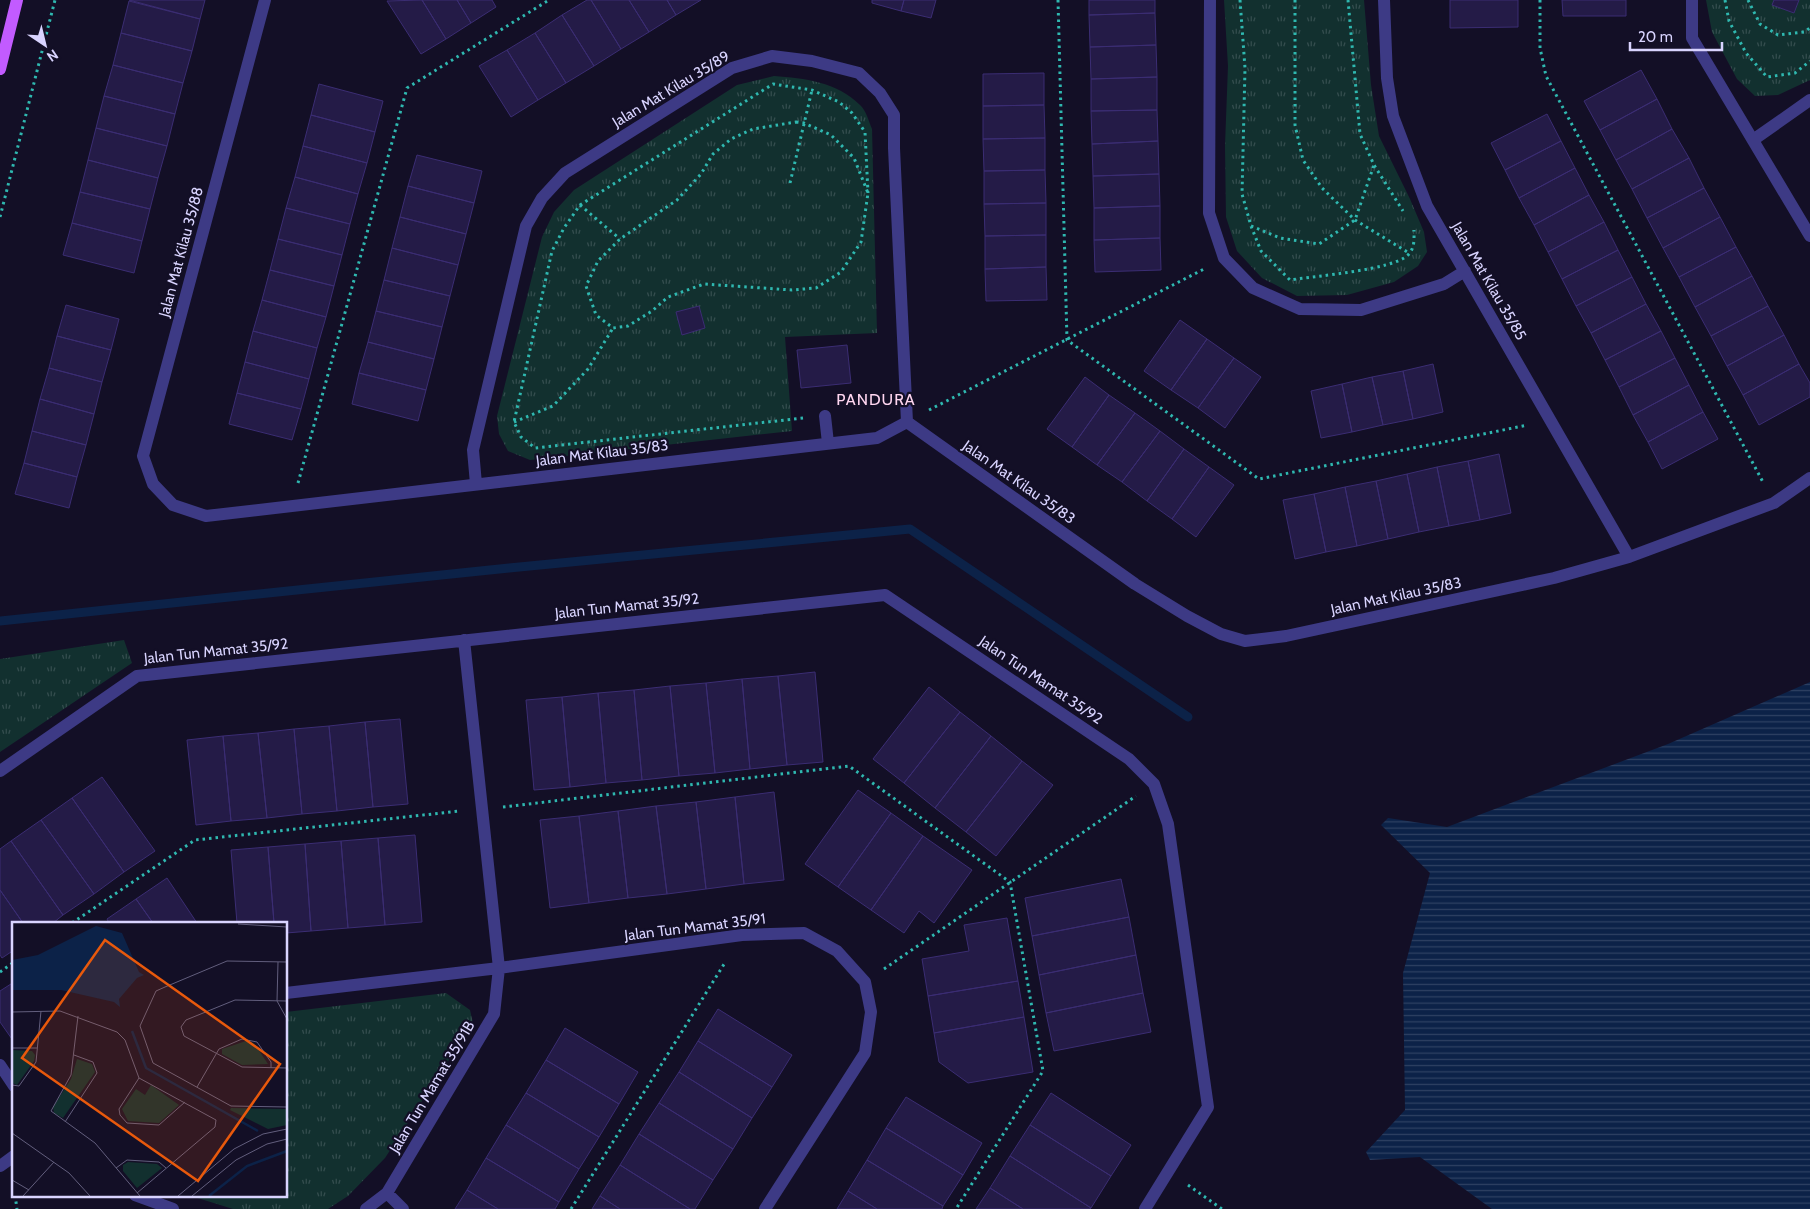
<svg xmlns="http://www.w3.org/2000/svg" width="1810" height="1209" font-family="Cabin,sans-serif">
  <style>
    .grass { fill: url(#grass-tufts) }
    .water { fill: url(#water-rules) }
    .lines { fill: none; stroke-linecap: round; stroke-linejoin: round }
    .stream { stroke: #0c2248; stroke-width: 9 }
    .building { fill: #241b47; stroke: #3b2d73 }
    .path { stroke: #2fb8b0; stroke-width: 3; stroke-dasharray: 2.5 4; stroke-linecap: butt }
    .minor { stroke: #3d3a85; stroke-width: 12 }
    .major { stroke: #c25bff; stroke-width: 12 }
    .labels { text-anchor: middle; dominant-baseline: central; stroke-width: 4.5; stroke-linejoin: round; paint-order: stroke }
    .street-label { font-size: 15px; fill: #d9d4ff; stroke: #130f26 }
    .neighbourhood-label { font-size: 16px; letter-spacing: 1px; fill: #ffd6f0; stroke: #130f26 }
    .inset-river { fill: none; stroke: #0c2248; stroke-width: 2.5 }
    .inset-road { fill: none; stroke: #625e7d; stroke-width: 1 }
    .view { fill: #e8590c; fill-opacity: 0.15; stroke: #e8590c; stroke-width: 2.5 }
    .inset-edge { fill: none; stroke: #d9d4ff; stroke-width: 2.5 }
  </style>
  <defs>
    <pattern id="grass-tufts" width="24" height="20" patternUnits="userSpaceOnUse" patternTransform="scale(1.25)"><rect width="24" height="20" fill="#12302f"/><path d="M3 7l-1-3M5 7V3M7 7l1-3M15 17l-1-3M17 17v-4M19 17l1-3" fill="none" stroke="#344d4e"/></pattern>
    <pattern id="water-rules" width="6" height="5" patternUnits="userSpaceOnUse" patternTransform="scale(1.25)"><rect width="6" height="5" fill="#0c2248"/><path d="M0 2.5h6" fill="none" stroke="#2f4163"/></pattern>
  </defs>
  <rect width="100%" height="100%" fill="#130f26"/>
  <path class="grass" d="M1224 0H1364L1371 85 1379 136 1410 199 1424 232 1427 252 1418 266 1394 282 1347 295 1297 296 1262 278 1237 251 1226 217 1225 146 1228 66Z
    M1706 0H1810V80L1778 95 1755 96 1737 79 1712 32Z
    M774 76C804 78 837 82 860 105 866 110 869 122 872 129L877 333 785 337 792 431 530 460 508 451 499 434 497 416 542 237 554 212 574 190 737 85Z
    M124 640 132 663 0 752V659Z
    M446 993 470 1010 473 1023 385 1158 348 1196 328 1209H233L188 1195H286V1012Z"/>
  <path class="water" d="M1810 682V1209H1492L1420 1157 1370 1160 1366 1152 1405 1110 1403 973 1430 873 1381 825 1388 818 1447 827 1668 744Z"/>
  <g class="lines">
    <path class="stream" d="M0 621 509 568 910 529 1188 717"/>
  </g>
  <path class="building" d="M129 0H205L200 19Z
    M422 0 446 39 421 54 387 1Z
    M422 0H457L471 23 446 39Z
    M457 0H492L496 7 471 23Z
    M587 0H591L621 49 594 66 562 15Z
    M591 0H629L649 32 621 49Z
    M629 0H667L676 15 649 32Z
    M667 0H701L676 15Z
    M872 0H904L901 11 872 3Z
    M904 0H936L931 18 901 11Z
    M1089 0H1155V13L1089 15Z
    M1450 0H1518V27L1450 28Z
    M1562 0H1626V16H1563Z
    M1774 0H1799L1794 13 1772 5Z
    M129 1 200 19 192 51 121 33Z
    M1155 13 1156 45 1090 47 1089 15Z
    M562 15 594 66 566 83 535 33Z
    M121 33 192 51 183 83 113 65Z
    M535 33 566 83 538 100 507 50Z
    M1156 45 1157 77 1091 79 1090 47Z
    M507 50 538 100 511 117 479 66Z
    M113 65 183 83 175 114 104 96Z
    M1641 70 1657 99 1600 130 1584 101Z
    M1044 73V105L983 106V74Z
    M1157 77V110L1091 111V79Z
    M319 84 383 101 375 132 311 115Z
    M104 96 175 114 167 146 96 128Z
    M1657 99 1672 129 1616 160 1600 130Z
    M1044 105 1045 138 983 139V106Z
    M1157 110 1158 141 1092 144 1091 111Z
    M1547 114 1561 141 1505 170 1491 143Z
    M311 115 375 132 367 163 303 146Z
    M96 128 167 146 158 178 88 160Z
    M1672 129 1689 158 1632 189 1616 160Z
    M1045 138V170L984 171 983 139Z
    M1158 141 1159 174 1093 176 1092 144Z
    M1561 141 1575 168 1519 198 1505 170Z
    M303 146 367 163 358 194 295 177Z
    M417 155 482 171 474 203 408 186Z
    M1689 158 1704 188 1647 218 1632 189Z
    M88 160 158 178 150 209 80 192Z
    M1575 168 1589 195 1534 225 1519 198Z
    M1045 170 1046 203 984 204V171Z
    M1159 174 1160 206 1094 208 1093 176Z
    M295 177 358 194 350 224 286 208Z
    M408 186 474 203 466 234 400 217Z
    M1704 188 1720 217 1663 248 1647 218Z
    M80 192 150 209 142 241 72 223Z
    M1589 195 1604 222 1548 252 1534 225Z
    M1046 203V235L985 236 984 204Z
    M1160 206V238L1094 240V208Z
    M286 208 350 224 342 255 278 239Z
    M400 217 466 234 458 265 392 248Z
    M1720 217 1736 247 1679 277 1663 248Z
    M1604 222 1618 250 1562 279 1548 252Z
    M72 223 142 241 134 273 63 255Z
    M1046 235V267L985 269V236Z
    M1160 238 1161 270 1095 272 1094 240Z
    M278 239 342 255 334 286 270 270Z
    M1736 247 1752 276 1695 307 1679 277Z
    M392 248 458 265 450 296 384 280Z
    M1618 250 1632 277 1576 306 1562 279Z
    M1046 267 1047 300 986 301 985 269Z
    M270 270 334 286 326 317 262 300Z
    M1752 276 1768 306 1711 336 1695 307Z
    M1632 277 1646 304 1591 333 1576 306Z
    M384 280 450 296 442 327 376 311Z
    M262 300 326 317 317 348 253 331Z
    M1646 304 1661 331 1605 360 1591 333Z
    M66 305 119 319 111 350 57 336Z
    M699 306 705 328 682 335 676 312Z
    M1768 306 1784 335 1727 366 1711 336Z
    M376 311 442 327 434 359 368 342Z
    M1180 320 1207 339 1171 390 1144 371Z
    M253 331 317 348 309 379 245 362Z
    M1661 331 1675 358 1619 387 1605 360Z
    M1784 335 1799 364 1743 395 1727 366Z
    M57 336 111 350 102 382 49 368Z
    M1207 339 1234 358 1198 408 1171 390Z
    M368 342 434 359 426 390 359 373Z
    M847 345 851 383 801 388 797 350Z
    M1234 358 1261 377 1225 428 1198 408Z
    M1675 358 1689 385 1633 415 1619 387Z
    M245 362 309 379 301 409 237 393Z
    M1433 364 1443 412 1413 419 1403 371Z
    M1799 364 1810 383V397L1759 425 1743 395Z
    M49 368 102 382 94 414 40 399Z
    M1403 371 1413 419 1383 425 1372 377Z
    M359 373 426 390 418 421 352 404Z
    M1085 377 1109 395 1072 447 1047 429Z
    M1372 377 1383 425 1352 432 1342 384Z
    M1342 384 1352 432 1321 438 1311 391Z
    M1689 385 1703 412 1648 442 1633 415Z
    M237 393 301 409 292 440 229 424Z
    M1109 395 1135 413 1097 465 1072 447Z
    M40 399 94 414 86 445 32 431Z
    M1703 412 1718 439 1662 469 1648 442Z
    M1135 413 1160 431 1122 482 1097 465Z
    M32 431 86 445 77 477 24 463Z
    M1160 431 1184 449 1147 501 1122 482Z
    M1184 449 1209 467 1172 519 1147 501Z
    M1499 454 1511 513 1480 520 1468 461Z
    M1468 461 1480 520 1449 526 1437 467Z
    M24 463 77 477 69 508 15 494Z
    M1209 467 1234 485 1196 537 1172 519Z
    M1437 467 1449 526 1419 532 1407 474Z
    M1407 474 1419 532 1388 539 1376 481Z
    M1376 481 1388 539 1357 546 1345 487Z
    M1345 487 1357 546 1326 552 1314 494Z
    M1314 494 1326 552 1295 559 1283 500Z
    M815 672 823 762 787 765 778 676Z
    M778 676 787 765 750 769 742 679Z
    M742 679 750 769 715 773 706 683Z
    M706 683 715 773 679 776 670 686Z
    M670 686 679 776 642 780 634 690Z
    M929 687 960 712 904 783 873 759Z
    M634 690 642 780 606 783 598 693Z
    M598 693 606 783 570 787 562 697Z
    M562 697 570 787 534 790 526 700Z
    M960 712 991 736 935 808 904 783Z
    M400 719 408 804 373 807 365 722Z
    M365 722 373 807 337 811 329 726Z
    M329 726 337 811 302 814 294 729Z
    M294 729 302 814 267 818 258 733Z
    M258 733 267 818 231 821 223 736Z
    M223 736 231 821 196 825 187 740Z
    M991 736 1022 761 966 832 935 808Z
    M1022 761 1053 785 996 856 966 832Z
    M102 777 155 851 124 872 72 798Z
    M858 790 891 813 838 887 805 864Z
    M774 792 784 880 744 884 735 797Z
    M735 797 744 884 706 889 696 802Z
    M72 798 124 872 94 894 41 820Z
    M696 802 706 889 667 894 656 806Z
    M656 806 667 894 628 898 618 811Z
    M618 811 628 898 589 903 579 816Z
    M891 813 923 836 871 910 838 887Z
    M579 816 589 903 550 908 540 820Z
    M41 820 94 894 63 915 11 841Z
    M415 835 422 922 385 925 378 838Z
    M923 836 972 870 934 923 919 911 904 933 871 910Z
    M378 838 385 925 348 928 341 841Z
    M11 841 63 915 53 923H23L0 890V849Z
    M341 841 348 928 311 931 305 844Z
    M305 844 311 931 286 933V923H274L268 847Z
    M268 847 274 923H237L231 850Z
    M167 878 197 923H153L136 899Z
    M1121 879 1129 917 1032 936 1025 898Z
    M0 890 23 923H14V950L2 958 0 955Z
    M136 899 153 923H109L107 919Z
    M1129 917 1136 955 1039 975 1032 936Z
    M1007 918 1018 981 928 996 922 959 969 951 964 925Z
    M1136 955 1143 993 1046 1013 1039 975Z
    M1018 981 1024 1017 934 1033 928 996Z
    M14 982V1042L0 1022V991Z
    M1143 993 1151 1032 1054 1051 1046 1013Z
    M718 1009 792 1055 772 1087 698 1041Z
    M1024 1017 1033 1072 968 1083 939 1062 934 1033Z
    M565 1028 638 1072 619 1104 546 1060Z
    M698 1041 772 1087 752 1118 679 1072Z
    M546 1060 619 1104 599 1137 526 1093Z
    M679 1072 752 1118 733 1149 659 1103Z
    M526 1093 599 1137 579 1169 506 1125Z
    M1051 1093 1131 1145 1111 1176 1030 1125Z
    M906 1097 982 1143 963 1175 886 1128Z
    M659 1103 733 1149 713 1180 639 1134Z
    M506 1125 579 1169 559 1202 486 1158Z
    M1030 1125 1111 1176 1091 1208 1010 1156Z
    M886 1128 963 1175 943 1206 867 1160Z
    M639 1134 713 1180 695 1209H690L620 1165Z
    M1010 1156 1091 1208 1090 1209H1023L990 1188Z
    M486 1158 559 1202 555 1209H498L467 1190Z
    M867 1160 943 1206 942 1209H877L848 1191Z
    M620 1165 690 1209H620L600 1196Z
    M990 1188 1023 1209H976Z
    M467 1190 498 1209H455Z
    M848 1191 877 1209H837Z
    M600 1196 620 1209H592Z"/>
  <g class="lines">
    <path class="path" d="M1058 0 1067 340 1259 479 1528 425
      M1240 0 1245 68 1242 194 1251 226 1261 251 1290 280C1315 276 1393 270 1408 255 1415 248 1414 239 1414 230
      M1295 0V125L1303 160 1322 188 1355 220 1409 253
      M1348 0 1360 134 1374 165 1403 211
      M1540 0V48L1546 76 1764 484
      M1725 0 1729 21 1746 53 1767 77 1795 73 1810 61
      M1748 0 1760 24 1778 35 1804 32 1810 28
      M796 122 804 123 831 135 854 158 868 193 861 242 841 272 816 288 792 290 704 284 668 297 652 311 628 326 613 328 596 315 586 286 598 261 620 239 677 200 701 174 713 154 731 139 753 129Z
      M790 183 812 90
      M580 205 620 239
      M0 217 55 0
      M1251 226 1280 238 1319 244 1355 220 1374 165
      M929 410 1206 268
      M803 418 535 448 521 437 514 422 552 251 564 228 580 205 773 84 812 90 839 102 852 113 865 132 868 193
      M514 422 553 406 588 369 613 328
      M298 483 407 88 549 0
      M503 807 849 766 1010 882 1043 1071 956 1209
      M72 923 195 840 460 811
      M884 969 1136 796
      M0 972 14 962
      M1188 1185 1222 1209
      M15 1195 17 1209
      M571 1209 726 961"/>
    <path class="minor" d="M265 0 143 456 153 484 173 505 206 516 877 438 907 422 1135 584 1187 616 1221 634 1245 641 1286 636 1554 578 1629 557 1774 503 1810 478
      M1210 0 1209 213 1224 258 1253 288 1300 309 1361 310 1444 284 1465 271
      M1384 0 1387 78 1393 116 1427 206 1629 557
      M1692 0V38L1810 236
      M1753 140 1810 100
      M825 416 828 443
      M476 484 473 450 526 226 542 198 565 173 732 68 772 56 812 61 859 73 880 93 894 115V148L907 422
      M0 771 137 676 885 595 1129 759 1154 784 1168 824 1208 1107 1145 1209
      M286 993 499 968 742 935 804 933 837 951 865 982 871 1012 865 1053 765 1209
      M0 1065 14 1086
      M0 1166 14 1156
      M387 1193 403 1209
      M135 1195 173 1209
      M366 1209 387 1193 494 1014 499 968 464 640"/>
    <path class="major" d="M0 69 17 0"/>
  </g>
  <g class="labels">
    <g class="street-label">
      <text transform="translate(671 89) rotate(-31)">Jalan Mat Kilau 35/89</text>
      <text transform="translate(181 252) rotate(-75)">Jalan Mat Kilau 35/88</text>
      <text transform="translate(1489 281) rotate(60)">Jalan Mat Kilau 35/85</text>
      <text transform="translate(602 453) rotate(-7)">Jalan Mat Kilau 35/83</text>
      <text transform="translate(1019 482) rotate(35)">Jalan Mat Kilau 35/83</text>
      <text transform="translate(1396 596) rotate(-12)">Jalan Mat Kilau 35/83</text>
      <text transform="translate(627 606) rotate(-6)">Jalan Tun Mamat 35/92</text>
      <text transform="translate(216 651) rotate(-6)">Jalan Tun Mamat 35/92</text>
      <text transform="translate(1041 680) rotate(34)">Jalan Tun Mamat 35/92</text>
      <text transform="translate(695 927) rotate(-7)">Jalan Tun Mamat 35/91</text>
      <text transform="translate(432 1087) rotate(-59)">Jalan Tun Mamat 35/91B</text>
    </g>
    <g class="neighbourhood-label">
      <text x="876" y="399">PANDURA</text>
    </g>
  </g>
  <g transform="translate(12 922)">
    <rect width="275" height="275" fill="#130f26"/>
    <path d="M234 119 242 121 256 142 230 143 210 132V127ZM0 128 20 129 23 133 22 139 5 163 0 161ZM65 137 80 142 83 150 51 196 42 191 41 185 59 157ZM139 163 167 183 147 201 116 199 110 187 124 167 133 173ZM219 186 275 187V203L256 207 218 188ZM116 240 145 242 150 246 125 266 111 249V243Z" fill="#12302f"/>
    <path d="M84 4 110 11 127 50 132 53 125 56 107 77 108 85 102 80 49 68H0V38L26 33Z" fill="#0c2248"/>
    <path class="inset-river" d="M120 109 134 146 246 209M197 274 235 244 275 229"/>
    <path class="inset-road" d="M226 2 275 5M266 40 265 79 275 97M275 40 215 39 153 65 144 69 128 104 141 141 219 184 275 185M275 79 223 78 174 98 169 105 172 114 230 145 275 146M0 90 48 89 105 110 113 118 127 156 204 198 203 205 125 271M66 94 59 153 39 189 83 221 128 274M0 126H25M127 156 107 187 108 193 115 201 147 203 173 180M0 163 7 164 24 140 29 89M185 165 207 127 230 117 245 120 259 140V146M53 200 85 151 81 140 62 133M0 211 57 251 78 274M104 246 115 238 147 240 154 246M0 258 17 268M11 274 42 240M166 274 222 227 251 212 275 207M180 274 224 238 255 222 275 217"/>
    <path class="view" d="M93 18 268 142 186 259 10 136Z"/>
    <rect width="275" height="275" class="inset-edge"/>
  </g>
  <g transform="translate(45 45) rotate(145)" stroke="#130f26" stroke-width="4" paint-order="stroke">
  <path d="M0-4L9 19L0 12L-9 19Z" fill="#d9d4ff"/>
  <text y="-8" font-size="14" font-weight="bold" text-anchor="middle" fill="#d9d4ff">N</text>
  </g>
  <path d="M1630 42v8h92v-8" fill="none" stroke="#d9d4ff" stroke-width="2.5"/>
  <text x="1638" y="42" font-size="15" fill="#d9d4ff" stroke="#130f26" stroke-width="4" paint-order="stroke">20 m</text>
</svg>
